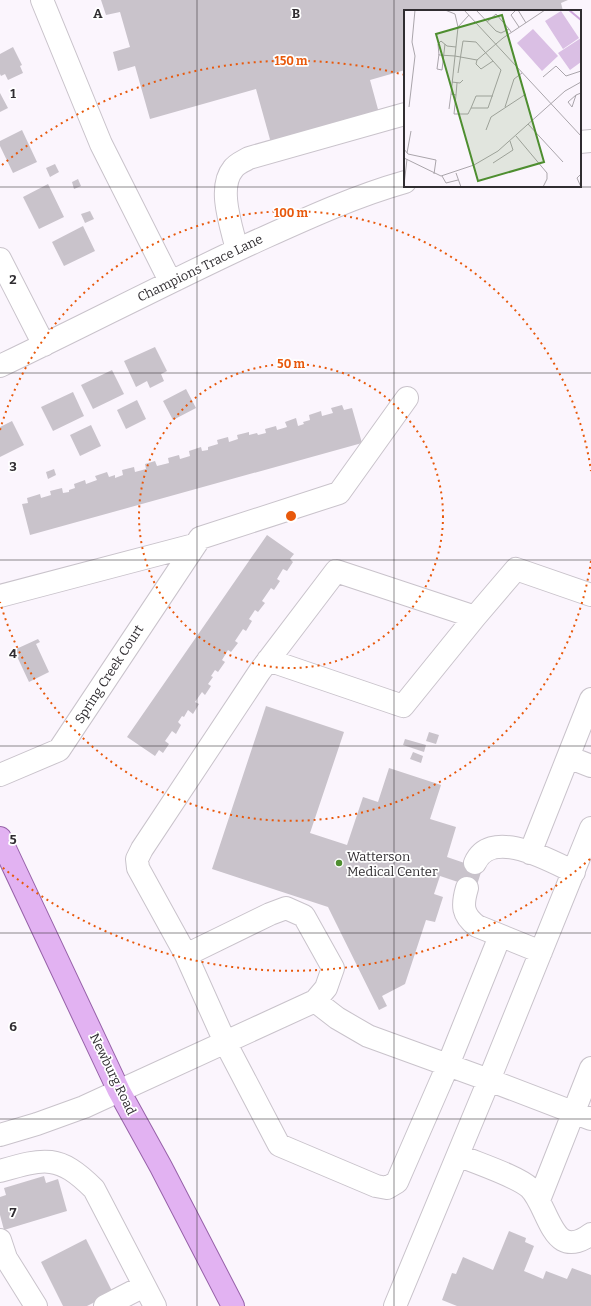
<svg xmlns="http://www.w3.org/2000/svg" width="591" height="1306" font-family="Bitter,serif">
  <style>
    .building { fill: #c9c3cb }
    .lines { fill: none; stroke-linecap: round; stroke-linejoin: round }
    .minor-casing { stroke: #c9c3cb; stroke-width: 24 }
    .major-casing { stroke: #9762a9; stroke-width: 24 }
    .minor { stroke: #fff; stroke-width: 22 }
    .major { stroke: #e2b2f2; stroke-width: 22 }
    .grid { fill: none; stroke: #302d31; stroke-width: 1; stroke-opacity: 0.55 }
    .ring { fill: none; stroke: #e8590c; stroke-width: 2; stroke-dasharray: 2 4 }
    .poi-dot { fill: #4e8e30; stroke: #fff; stroke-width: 1.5 }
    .labels { text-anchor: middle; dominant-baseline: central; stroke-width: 3.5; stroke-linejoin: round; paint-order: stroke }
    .street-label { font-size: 13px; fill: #302d31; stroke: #fff }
    .poi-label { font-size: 13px; fill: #302d31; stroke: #fff; text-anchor: start }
    .inset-river { fill: none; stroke: #cea5dc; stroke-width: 2 }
    .inset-road { fill: none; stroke: #aaa5ab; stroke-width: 1 }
    .view { fill: #4e8e30; fill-opacity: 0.15; stroke: #4e8e30; stroke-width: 2 }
    .inset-edge { fill: none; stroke: #302d31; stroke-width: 2 }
    .grid-label { font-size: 13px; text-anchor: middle; font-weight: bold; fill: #302d31; stroke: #fff; stroke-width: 3.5; stroke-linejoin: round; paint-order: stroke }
    .centre { fill: #e8590c; stroke: #fff; stroke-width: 2 }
    .ring-label { font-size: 12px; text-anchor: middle; font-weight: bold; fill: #e8590c; stroke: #fff; stroke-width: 3.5; stroke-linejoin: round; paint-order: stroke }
  </style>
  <rect width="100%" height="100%" fill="#fbf5fd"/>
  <path class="building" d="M101 0H568L561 3 563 11H405V70L370 80 379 113 271 143 256 89 150 119 135 66 118 71 113 52 130 47 120 12 106 15Z
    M13 47 22 65 20 66 23 73 8 80 5 74 1 76 0 74V54Z
    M0 93 8 108 0 112Z
    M22 130 37 162 13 173 0 146V141Z
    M55 164 59 172 50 177 46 168Z
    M78 179 81 186 74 189 72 182Z
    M48 184 64 217 39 229 23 197Z
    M90 211 94 219 85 223 81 214Z
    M83 226 95 251 64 266 52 242Z
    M155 347 167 371 161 374 164 381 150 388 147 381 136 387 124 361Z
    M112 370 124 394 93 409 81 385Z
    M186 389 196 408 173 420 163 401Z
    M73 392 84 416 53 431 41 407Z
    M137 400 146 419 126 429 117 410Z
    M342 405 344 410 352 408 362 443 30 535 22 504 28 503 27 498 40 494 41 498 51 495 50 491 62 488 63 493 69 492V490L75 488 74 484 85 480 86 484 97 480 95 476 107 472 109 477 115 475V478L123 475 122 470 134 467 135 472 146 469 145 464 155 461 157 466 169 463 168 458 179 455 180 459 190 456 189 451 201 447 202 451 208 450V447L218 444 217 440 228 437 229 442 238 439 237 435 249 432V435L257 433 258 435 266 433 265 429 276 426 277 430 287 427 285 422 296 418 298 426 304 424 303 422 310 420 309 415 321 411 322 416 333 413 331 408Z
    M12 421 24 445 0 457V427Z
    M91 425 101 446 80 456 70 435Z
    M54 469 56 475 48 479 46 472Z
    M267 535 294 554 290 559 293 562 287 571 283 569 277 579 280 581 274 590 271 588 262 601 265 603 258 612 255 610 249 619 252 621 246 631 243 629 235 641 238 643 231 652 228 650 222 660 225 662 218 672 215 670 211 676 213 677 208 684 211 686 205 695 202 692 195 702 199 704 193 714 188 710 184 717 182 716 178 722 181 725 176 734 172 731 165 741 169 744 163 753 159 750 155 756 127 737Z
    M38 639 40 642 36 644 49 672 29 682 14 650Z
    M266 706 344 732 310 833 347 845 363 797 378 802 389 768 441 785 430 819 456 827 447 857 482 869 476 888 440 876 434 894 443 897 435 922 426 920 405 984 382 996 387 1006 379 1010 328 907 212 869Z
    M429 732 439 735 436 744 426 741Z
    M405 739 426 745 424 752 403 745Z
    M413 752 423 756 421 763 410 759Z
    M44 1176 46 1183 58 1179 67 1211 4 1230 0 1215V1197L6 1195 4 1188Z
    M509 1231 526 1238 525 1242 534 1246 524 1271 543 1279 546 1271 567 1279 572 1268 591 1275V1306H457L442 1300 452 1273 456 1274 463 1257 493 1270Z
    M86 1239 113 1293 87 1306H63L41 1262Z"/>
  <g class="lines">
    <defs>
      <path id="minor" d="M42 0 101 144 170 281
        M580 142 591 141
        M237 250C232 228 217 188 233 169 236 164 244 161 249 158L405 114
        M0 259 44 345
        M0 366C84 326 166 283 250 244 301 221 352 197 405 182
        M0 596 194 545
        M268 660 403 706 475 617
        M591 699 568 757 591 766
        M0 775 59 750 200 538 339 493 407 398
        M591 828 489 1080 591 1119
        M530 853 568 757
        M475 863C491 827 549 860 574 872
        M467 888C462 905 462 915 477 926L541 952
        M186 955 225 1042 279 1145 376 1186 387 1188 397 1182 448 1065 500 936
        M315 1001 326 988 333 968 304 916 286 908 270 914 186 955 138 868 137 859 142 849 260 671 336 571 475 617 516 569 591 595
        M0 1135 37 1124 84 1107 315 1001 337 1018 368 1036 489 1080 395 1306
        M458 1155C476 1163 517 1176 530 1188 543 1201 549 1232 563 1240 572 1245 583 1240 591 1234
        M0 1171C45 1158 59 1154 94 1189L155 1306
        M539 1200 591 1068
        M0 1240 6 1258 36 1306
        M105 1306 144 1286"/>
      <path id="major" d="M0 838 119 1091 161 1167 233 1306"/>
    </defs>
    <use href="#minor" class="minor-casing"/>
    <use href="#major" class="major-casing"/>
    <use href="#minor" class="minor"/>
    <use href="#major" class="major"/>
  </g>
  <path class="grid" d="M197 0V1306M394 0V1306M0 187H591M0 373H591M0 560H591M0 746H591M0 933H591M0 1119H591"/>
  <g class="ring">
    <circle cx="291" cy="516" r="152"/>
    <path d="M591 561A303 303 0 0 1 0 602M0 430A303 303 0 0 1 591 471"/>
    <path d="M590 859A455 455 0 0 1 2 867M2 165A455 455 0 0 1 405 75"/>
  </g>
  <circle class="poi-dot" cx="339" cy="863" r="4"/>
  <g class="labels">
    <g class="street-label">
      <text transform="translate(200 268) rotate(-26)">Champions Trace Lane</text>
      <text transform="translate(109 674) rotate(-57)">Spring Creek Court</text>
      <text transform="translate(113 1074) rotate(64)">Newburg Road</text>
    </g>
    <g class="poi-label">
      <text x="347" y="856">Watterson<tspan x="347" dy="15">Medical Center</tspan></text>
    </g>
  </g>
  <g transform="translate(404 10)">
    <rect width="177" height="177" fill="#fbf5fd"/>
    <path d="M157 1 175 28 159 39 141 11ZM129 19 154 46 138 61 113 33ZM177 28V52L166 60 154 43Z" fill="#dabfe4"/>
    <path class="inset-river" d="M165 0 177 10"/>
    <path class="inset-road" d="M41 0 51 4 54 17M60 0 177 126M72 0 92 21 97 23 105 19 107 22M112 0 107 5 115 17M114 0 122 13M65 5 54 17 51 46 73 50 99 28 141 0M83 12 92 4 105 19M52 37 43 36 37 31 34 34 35 45 51 46 47 84 52 85 50 104H64L67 98H84L97 60 89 51 77 59 72 54 73 50M35 44 33 59 38 60 41 34M54 63 59 31 72 32 89 51M139 67 152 56 162 66 177 61M48 72 56 73 59 70M52 85 53 73M172 85 168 97 164 92 172 85 177 83M5 97 11 46 8 32 11 0M101 97 110 69 118 63M67 98 72 86H89M45 99 47 84M124 114 159 152M82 120 87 107 122 84M112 126 143 163V169L139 177M0 139 4 144 32 150 30 164M3 143 7 121M0 148 37 166 70 155 94 141 161 81 177 72M89 153 109 140 106 131M52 163 57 177M177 164 173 168 177 177M38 166 42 173 54 170M0 175 3 149"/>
    <path class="view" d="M98 5 140 152 74 171 32 24Z"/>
    <rect width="177" height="177" class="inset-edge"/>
  </g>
  <g class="grid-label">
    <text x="98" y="18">A</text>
    <text x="296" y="18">B</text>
    <text x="13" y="98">1</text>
    <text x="13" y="284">2</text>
    <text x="13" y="471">3</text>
    <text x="13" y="658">4</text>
    <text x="13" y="844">5</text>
    <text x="13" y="1031">6</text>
    <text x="13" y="1217">7</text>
  </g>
  <circle cx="291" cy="516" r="6" class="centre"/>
  <g class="ring-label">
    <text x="291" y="65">150 m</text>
    <text x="291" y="217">100 m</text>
    <text x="291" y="368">50 m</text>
  </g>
</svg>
